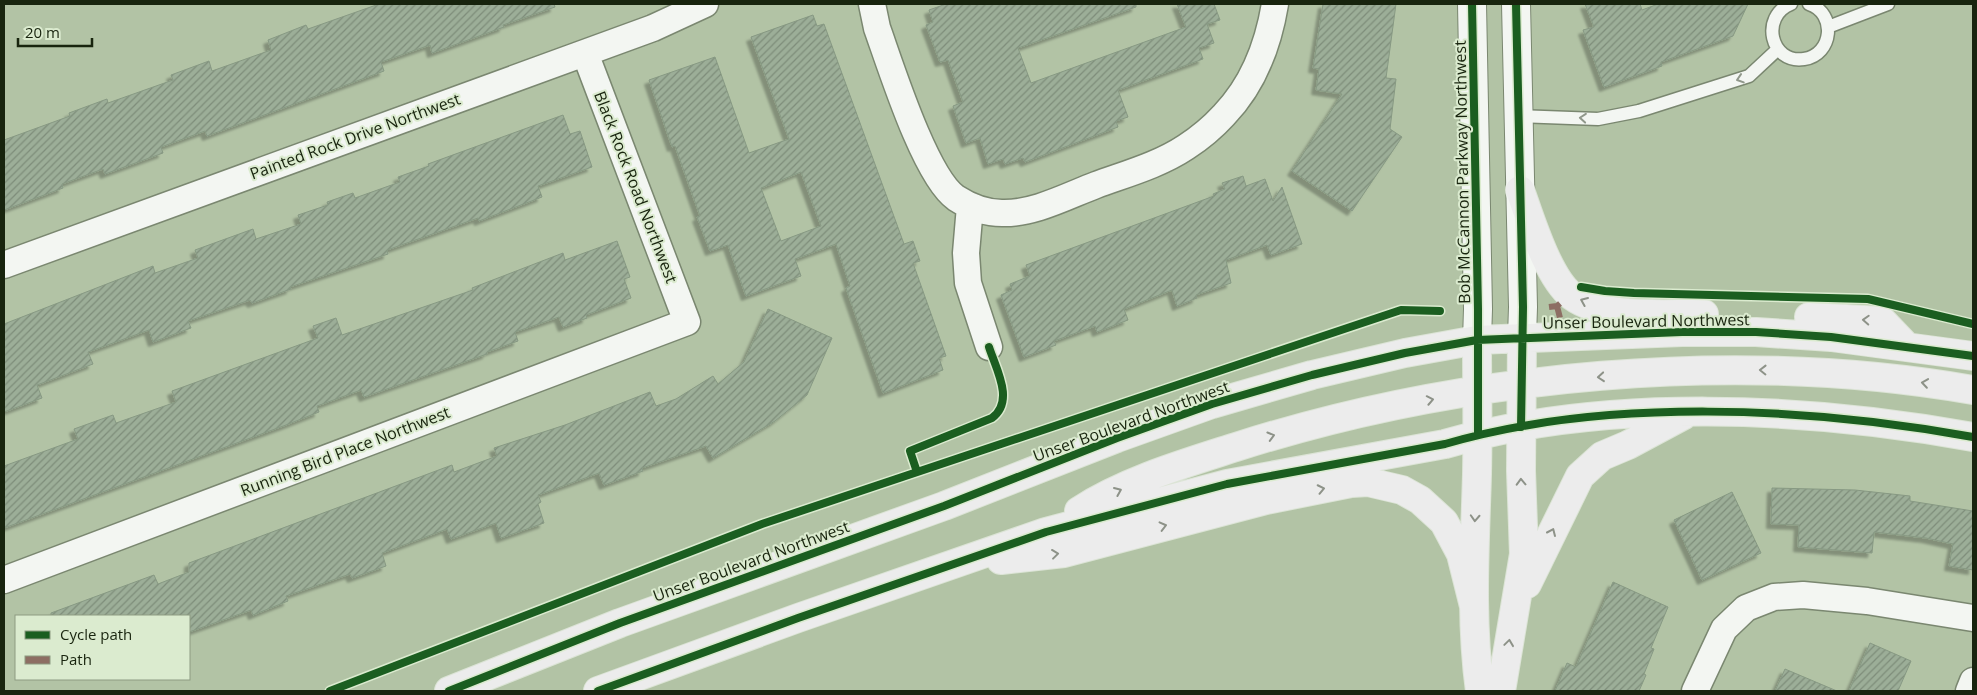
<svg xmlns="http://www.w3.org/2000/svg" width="1977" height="695" font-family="'Open Sans',sans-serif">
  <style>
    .building { fill: url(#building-hatch); stroke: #879983; fill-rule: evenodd; filter: url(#shadow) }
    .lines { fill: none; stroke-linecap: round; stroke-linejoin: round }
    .lane-casing { stroke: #7a8770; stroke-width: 15 }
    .street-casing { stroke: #7a8770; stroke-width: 29 }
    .secondary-casing { stroke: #7a8770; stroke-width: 30 }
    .primary-casing { stroke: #dce4d6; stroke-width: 30 }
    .lane { stroke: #f3f6f2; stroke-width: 12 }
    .street { stroke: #f3f6f2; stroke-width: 26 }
    .secondary { stroke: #f3f6f2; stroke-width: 28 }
    .primary { stroke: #ececec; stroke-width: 28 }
    .quiet { stroke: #8d6e63; stroke-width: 6; stroke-dasharray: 12 6; stroke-linecap: butt }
    .cycleway-casing { stroke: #dbebcf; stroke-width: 11 }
    .cycleway { stroke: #1b5e20; stroke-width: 8 }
    .oneway { stroke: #90988b }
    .oneway2 { stroke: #8d9288 }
    .labels { text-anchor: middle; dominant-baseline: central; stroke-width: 4; stroke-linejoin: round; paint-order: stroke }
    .street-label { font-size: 16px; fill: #18240e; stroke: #dbebcf }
  </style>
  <defs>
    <pattern id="building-hatch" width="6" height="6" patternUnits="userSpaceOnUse" patternTransform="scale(1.25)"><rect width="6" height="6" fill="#9cae98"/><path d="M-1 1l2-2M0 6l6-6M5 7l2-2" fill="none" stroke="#7e8d7a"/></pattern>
    <filter id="shadow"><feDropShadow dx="-4.5" dy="4.5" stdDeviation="1" flood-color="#0004"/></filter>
  </defs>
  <rect width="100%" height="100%" fill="#b2c3a5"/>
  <path class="building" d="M379 4H554L555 7 503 25 504 27 432 53 430 45 381 62 384 71 207 136 205 131 161 147 163 153 105 174 103 169 62 184 63 188 4 210V140L70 116 69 113 107 99 108 103 173 80 171 75 209 61 212 71 271 50 268 40 306 25 308 29Z
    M946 4H1136V7L1018 48 1031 83 1186 27 1177 4H1214L1220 20 1207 24 1214 43 1199 48 1203 59 1118 90 1128 117 1116 121 1118 127 1025 162 1023 158 1005 164 1003 159 988 164 980 138 966 143 953 106 963 102 948 60 940 62 926 25 933 22 929 10Z
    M1323 4H1396L1386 78 1396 79 1390 129 1402 137 1352 211 1292 171 1342 94 1316 90 1319 69 1313 68Z
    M1585 4H1640L1642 10 1658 4H1748L1733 36 1661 62 1662 66 1604 87 1583 30 1594 27Z
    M813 15 817 26 824 24 904 244 913 241 920 261 913 263 946 356 939 358 943 370 883 393 846 288 850 286 836 244 795 259 801 276 746 296 728 245 710 251 697 217 700 216 675 146 672 147 649 80 715 57 749 153 789 139 751 37ZM801 172 821 226 781 241 761 188Z
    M563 115 570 134 580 131 592 167 538 186 542 197 479 221 478 218 387 250 388 254 290 287 291 289 252 303 250 300 188 321 191 328 153 342 149 330 88 352 93 364 37 385 42 398 4 412V324L153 266 155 273 198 258 195 250 253 229 256 239 301 224 298 215 328 205 327 202 353 193 355 198 400 182 398 177 429 166 428 164Z
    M1243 176 1246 186 1265 179 1273 201 1282 187 1302 244 1271 255 1267 245 1226 260 1231 283 1196 295 1197 298 1177 306 1172 290 1124 309 1128 320 1097 332 1095 326 1054 341 1056 345 1024 357 1001 295 1012 290 1010 284 1030 276 1026 265 1214 196 1213 194 1225 189 1222 183Z
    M617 241 630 277 624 279 631 298 586 315 587 318 563 327 559 317 515 332 518 341 487 352V354L364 397 361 390 317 406 319 412 286 425 4 528V466L78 439 74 429 113 415 116 423 176 402 172 391 318 338 313 326 336 318 342 335 473 290 472 288 563 253 565 260Z
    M768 309 832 338 807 395 775 421 713 458 706 446 642 468 643 471 604 485 599 473 538 495 541 502 538 504 544 523 501 538 496 523 451 539 447 529 382 553 386 566 352 578 350 574 286 596 288 601 253 615 251 610 189 632V616H51V613L154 575 158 584 189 572V563L452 465 454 472 497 456 494 448 565 425 650 392 656 406 676 399 713 376 718 384 744 362Z
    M1772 488 1855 490 1910 496V501L1973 511V570L1949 566 1953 544 1926 538 1874 532 1872 553 1798 547 1799 525 1771 524Z
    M1732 492 1761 553 1702 580 1674 520Z
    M1613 582 1668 607 1651 648 1654 649 1644 674 1646 675 1639 691H1555L1567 663 1576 667Z
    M1870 643 1911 661 1898 691H1849Z
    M1785 669 1837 691H1775Z"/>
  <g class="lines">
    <defs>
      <path id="lane" d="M1791 4C1760 16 1770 64 1804 59 1833 55 1837 13 1809 4
        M1828 27 1888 4
        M1518 116 1598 119 1639 111 1749 76 1778 49"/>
      <path id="street" d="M872 4 877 28C891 67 925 176 956 198 970 207 986 213 1002 213 1034 214 1067 196 1096 185 1126 174 1159 165 1186 147 1200 138 1213 127 1224 115 1254 84 1268 46 1275 4
        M970 206 966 253 968 283 989 347
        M4 265 653 28 705 4
        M4 580 687 322 585 53
        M1695 691 1724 629 1746 608 1774 597 1803 595 1867 601 1973 618
        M1969 691 1973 681"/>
      <path id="secondary" d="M1472 4 1478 309 1477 340
        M1516 4 1523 307 1522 337"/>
      <path id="primary" d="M1520 190C1530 218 1548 278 1572 296 1605 320 1665 313 1704 314
        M1809 317 1882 321 1905 345
        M1477 340C1477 385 1478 429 1477 474 1475 546 1470 619 1480 691
        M1079 511C1125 481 1183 464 1236 447 1464 374 1737 349 1973 390
        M1001 560 1064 553 1266 500 1351 483 1368 482 1402 490 1420 500 1444 522 1461 554 1474 606
        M1527 584 1580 476 1602 456 1628 445 1684 415
        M449 691 620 623 944 506 1117 438 1212 404 1312 375 1405 353 1477 340 1682 332H1756L1831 337 1973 356
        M598 691 798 618 1046 532 1227 484 1445 444C1606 397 1809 407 1973 437
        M1501 691 1524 554 1521 471 1522 337"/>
    </defs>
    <use href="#lane" class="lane-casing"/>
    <use href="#street" class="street-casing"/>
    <use href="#secondary" class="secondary-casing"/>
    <use href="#primary" class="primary-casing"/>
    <use href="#lane" class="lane"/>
    <use href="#street" class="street"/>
    <use href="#secondary" class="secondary"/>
    <use href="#primary" class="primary"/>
    <path class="quiet" d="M1557 306 1560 318
      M1549 307 1557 306 1563 301"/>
    <defs>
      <path id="cycleway" d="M1472 4 1478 309V434
        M1516 4 1523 307 1521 427
        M1581 287 1605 291 1634 293 1868 299 1973 324
        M917 472 910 451 992 418C1015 401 996 369 989 347
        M330 691 762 524 1401 310 1440 311
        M449 691 620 623 944 506 1117 438 1212 404 1312 375 1405 353 1477 340 1682 332H1756L1831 337 1973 356
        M598 691 798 618 1046 532 1227 484 1445 444C1606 397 1809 407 1973 437"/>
    </defs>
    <use href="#cycleway" class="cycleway-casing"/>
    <use href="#cycleway" class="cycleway"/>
  </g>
  <defs><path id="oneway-chevron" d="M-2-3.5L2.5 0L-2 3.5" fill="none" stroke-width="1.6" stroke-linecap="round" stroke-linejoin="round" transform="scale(1.25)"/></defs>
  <g class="oneway">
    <use href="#oneway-chevron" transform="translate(1740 79) rotate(162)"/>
    <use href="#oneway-chevron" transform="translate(1583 118) rotate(-175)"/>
  </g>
  <g class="oneway2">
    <use href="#oneway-chevron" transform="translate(1584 301) rotate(-157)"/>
    <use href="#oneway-chevron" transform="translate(1866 320) rotate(-177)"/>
    <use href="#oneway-chevron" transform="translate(1763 370) rotate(-179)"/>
    <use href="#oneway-chevron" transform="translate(1601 377) rotate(175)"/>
    <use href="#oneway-chevron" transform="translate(1925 383) rotate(-172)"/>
    <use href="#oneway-chevron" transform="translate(1430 400) rotate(-11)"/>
    <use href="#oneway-chevron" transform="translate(1271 436) rotate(-16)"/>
    <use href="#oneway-chevron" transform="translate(1521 482) rotate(-92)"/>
    <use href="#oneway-chevron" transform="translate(1321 489) rotate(-12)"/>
    <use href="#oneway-chevron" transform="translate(1118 491) rotate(-23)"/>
    <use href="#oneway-chevron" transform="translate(1475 518) rotate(93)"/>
    <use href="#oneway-chevron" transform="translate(1163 526) rotate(-14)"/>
    <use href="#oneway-chevron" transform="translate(1552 532) rotate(-66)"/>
    <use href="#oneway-chevron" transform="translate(1055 554) rotate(-7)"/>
    <use href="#oneway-chevron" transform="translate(1509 643) rotate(-82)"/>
  </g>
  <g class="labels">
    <g class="street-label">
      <text transform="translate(355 136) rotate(-20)">Painted Rock Drive Northwest</text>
      <text transform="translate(1462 172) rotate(-91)">Bob McCannon Parkway Northwest</text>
      <text transform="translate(636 187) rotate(69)">Black Rock Road Northwest</text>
      <text transform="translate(1646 321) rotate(-1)">Unser Boulevard Northwest</text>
      <text transform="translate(1131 421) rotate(-20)">Unser Boulevard Northwest</text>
      <text transform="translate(345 451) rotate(-21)">Running Bird Place Northwest</text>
      <text transform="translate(751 561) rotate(-20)">Unser Boulevard Northwest</text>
    </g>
  </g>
  <rect width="1977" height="695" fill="none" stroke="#18240e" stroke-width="10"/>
  <rect x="15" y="615" width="175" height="65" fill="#dbebcf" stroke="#8d9b82"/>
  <rect x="25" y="631" width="25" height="8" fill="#1b5e20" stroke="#8d9b82"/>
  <text x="60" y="640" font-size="15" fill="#18240e">Cycle path</text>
  <rect x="25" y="656" width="25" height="8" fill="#8d6e63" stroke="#8d9b82"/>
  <text x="60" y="665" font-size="15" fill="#18240e">Path</text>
  <path d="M18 38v8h74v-8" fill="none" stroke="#18240e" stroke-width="2.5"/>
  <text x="25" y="38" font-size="15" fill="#18240e" stroke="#dbebcf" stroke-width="4" paint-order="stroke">20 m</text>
</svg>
